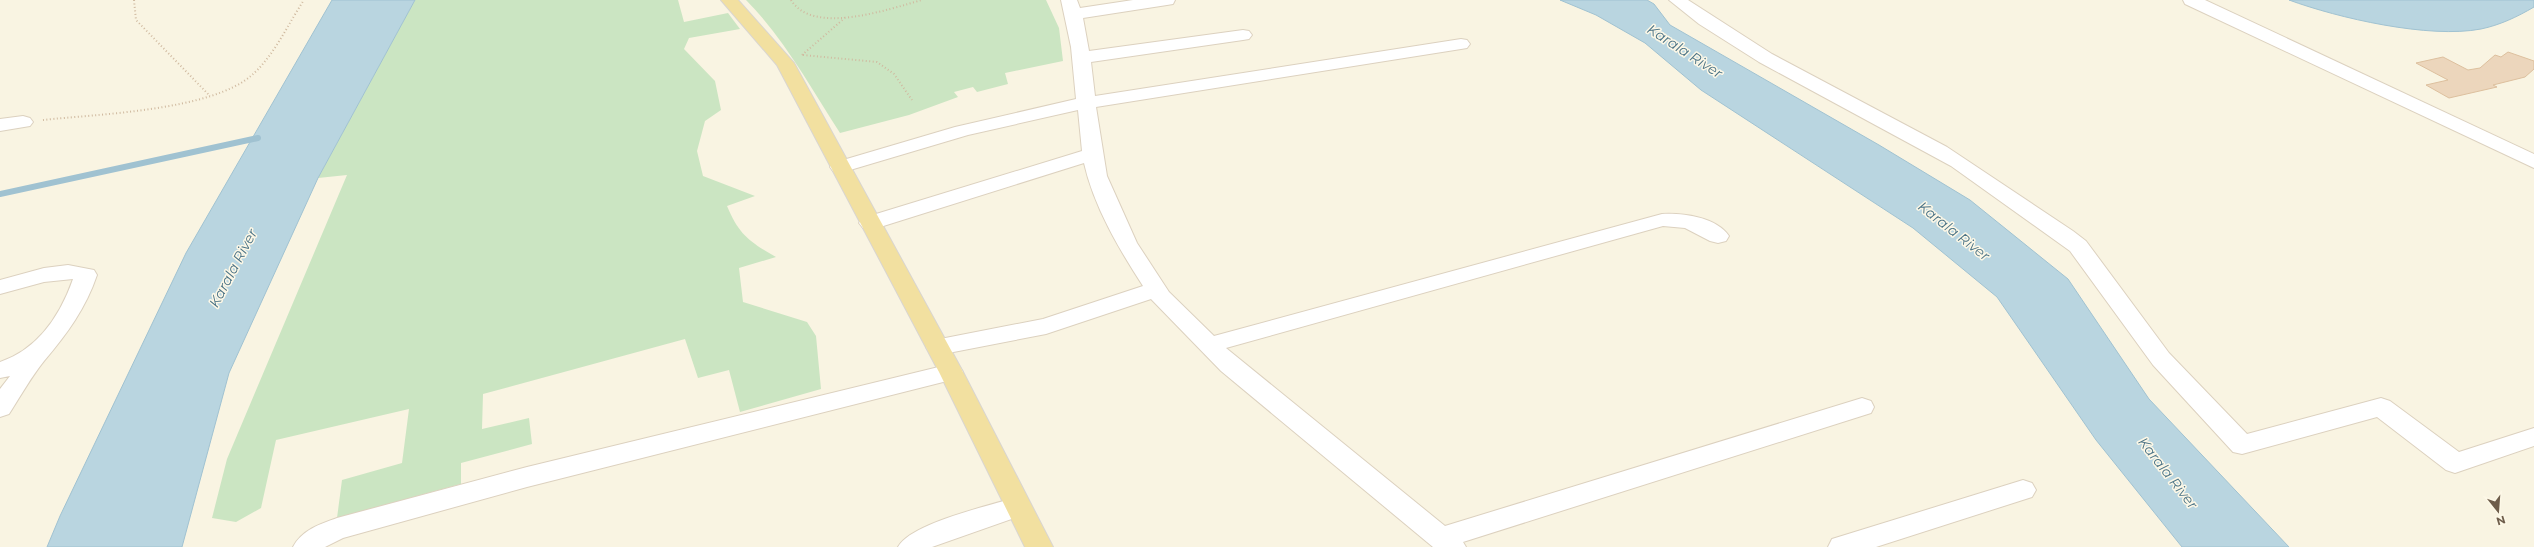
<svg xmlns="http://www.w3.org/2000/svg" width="2534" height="547" font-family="Montserrat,sans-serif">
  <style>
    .green { fill: #cbe5c2 }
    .water { fill: #b9d5e0; stroke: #a0c2d1 }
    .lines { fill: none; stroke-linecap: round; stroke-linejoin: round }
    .stream { stroke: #a0c2d1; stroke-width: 6 }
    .building { fill: #ecd6bc; stroke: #ddc09e }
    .minor-casing { stroke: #dcd1bf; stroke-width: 2 }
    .major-casing { stroke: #d9d5d0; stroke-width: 2 }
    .path { stroke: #d0baa0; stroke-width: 2; stroke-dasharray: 1 2.5; stroke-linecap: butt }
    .minor { fill: #fff; fill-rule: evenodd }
    .major { fill: #f2e0a0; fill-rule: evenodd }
    .labels { text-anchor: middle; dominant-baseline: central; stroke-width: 3; stroke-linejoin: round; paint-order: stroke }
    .water-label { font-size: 14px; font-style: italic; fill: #4b7386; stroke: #fdf8e7 }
  </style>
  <rect width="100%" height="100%" fill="#f9f4e2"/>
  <path class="green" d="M415 0H678L684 22 728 13 740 29 689 38 684 49 715 81 721 110 705 121 697 151 703 176 755 196 727 206C739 235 750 242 776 257L739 268 743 302 807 322 816 336 821 389 740 412 729 370 698 378 685 339 483 394 482 429 529 418 532 444 461 463V484L337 518 342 480 402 463 409 409 276 440 261 508 236 522 212 518 227 459 347 175 318 178Z
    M746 0H1046L1059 28 1063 61 1005 73 1008 84 977 92 973 87 954 92 958 97 909 115 840 133C811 88 784 38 746 0Z"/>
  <path class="water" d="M332 0H415L318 178 229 373 182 547H47L60 516 186 253Z
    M1560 0H1647L1654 4 1670 25 1879 145 1970 200 2068 279 2149 399 2289 547H2182L2096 440 1997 297 1913 228 1701 90 1645 43 1596 15Z
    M2289 0H2534V7C2517 17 2500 25 2481 29 2429 39 2338 18 2289 0Z"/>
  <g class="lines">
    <path class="stream" d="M0 194 258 138"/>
  </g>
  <path class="building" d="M2508 52 2534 61V69L2525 77 2493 85 2497 87 2449 98 2426 85 2448 80 2416 63 2443 57 2468 70 2480 68 2495 55 2501 57Z"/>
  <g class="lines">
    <defs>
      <path id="minor" d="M1061 0H1077L1080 8 1133 0H1175L1173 4 1167 5 1083 18 1089 51 1243 30 1249 31 1252 35 1249 39 1243 40 1091 62 1095 96 1461 39 1467 40 1470 44 1467 48 1461 49 1096 107 1107 176 1137 243 1169 292 1214 336 1662 214C1683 213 1716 217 1729 236L1726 241 1718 243 1710 241 1685 228 1663 226 1226 348 1445 526 1862 398 1871 401 1874 407 1871 413 1463 542 1466 547H1433L1221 371 1151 299 1046 334 938 355 930 353 926 347 930 341 1043 319 1143 286C1119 249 1094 207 1084 163L877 228 870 229 863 228 859 223 863 218 1082 151 1078 110 968 135 840 173 833 171 830 167 833 163 955 127 1076 99 1071 47Z
        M1669 0H1688L1772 54 1947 147 2073 231 2086 241 2169 353 2247 434 2381 398 2390 401 2459 452 2534 428V446L2455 473 2446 470 2377 417 2242 454 2233 452 2153 365 2070 251 1951 166 1759 62 1699 24Z
        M2183 0H2205L2534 154V168L2185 4Z
        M23 116 30 118 33 122 30 126 0 131V119Z
        M68 265 94 270 97 275C86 308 67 334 44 361 31 377 20 397 9 414L0 417V389L10 376 0 378V362C38 349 60 316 73 279L44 282 0 294V280L44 268Z
        M951 364 959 366 963 372 959 378 527 487 343 538 325 547H293C302 530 320 524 337 518L527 467Z
        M2023 480 2032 483 2036 490 2032 497 1876 547H1828L1832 539Z
        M1017 497 1026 500 1030 507 1026 514 932 547H898C911 523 989 506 1017 497Z"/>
      <path id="major" d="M721 0H738L794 63 963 372 1053 547H1025L939 372 777 65Z"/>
    </defs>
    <use href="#minor" class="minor-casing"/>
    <use href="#major" class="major-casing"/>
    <path class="path" d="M134 0 136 20 210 96
      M791 0C813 36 889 9 922 0
      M802 55 847 16
      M803 55 877 62 894 74 912 100
      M43 120C97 114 211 111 252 75 274 56 288 24 304 0"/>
    <use href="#minor" class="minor"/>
    <use href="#major" class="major"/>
  </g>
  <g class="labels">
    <g class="water-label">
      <text transform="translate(1685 51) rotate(33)">Karala River</text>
      <text transform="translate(1954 231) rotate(38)">Karala River</text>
      <text transform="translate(233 268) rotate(-62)">Karala River</text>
      <text transform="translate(2168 473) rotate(52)">Karala River</text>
    </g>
  </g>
  <g transform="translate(2498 511) rotate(163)" stroke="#fdf8e7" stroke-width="3" paint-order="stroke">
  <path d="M0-3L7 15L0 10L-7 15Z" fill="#6e5d4b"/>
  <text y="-6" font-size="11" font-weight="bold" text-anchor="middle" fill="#6e5d4b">N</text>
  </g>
</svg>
